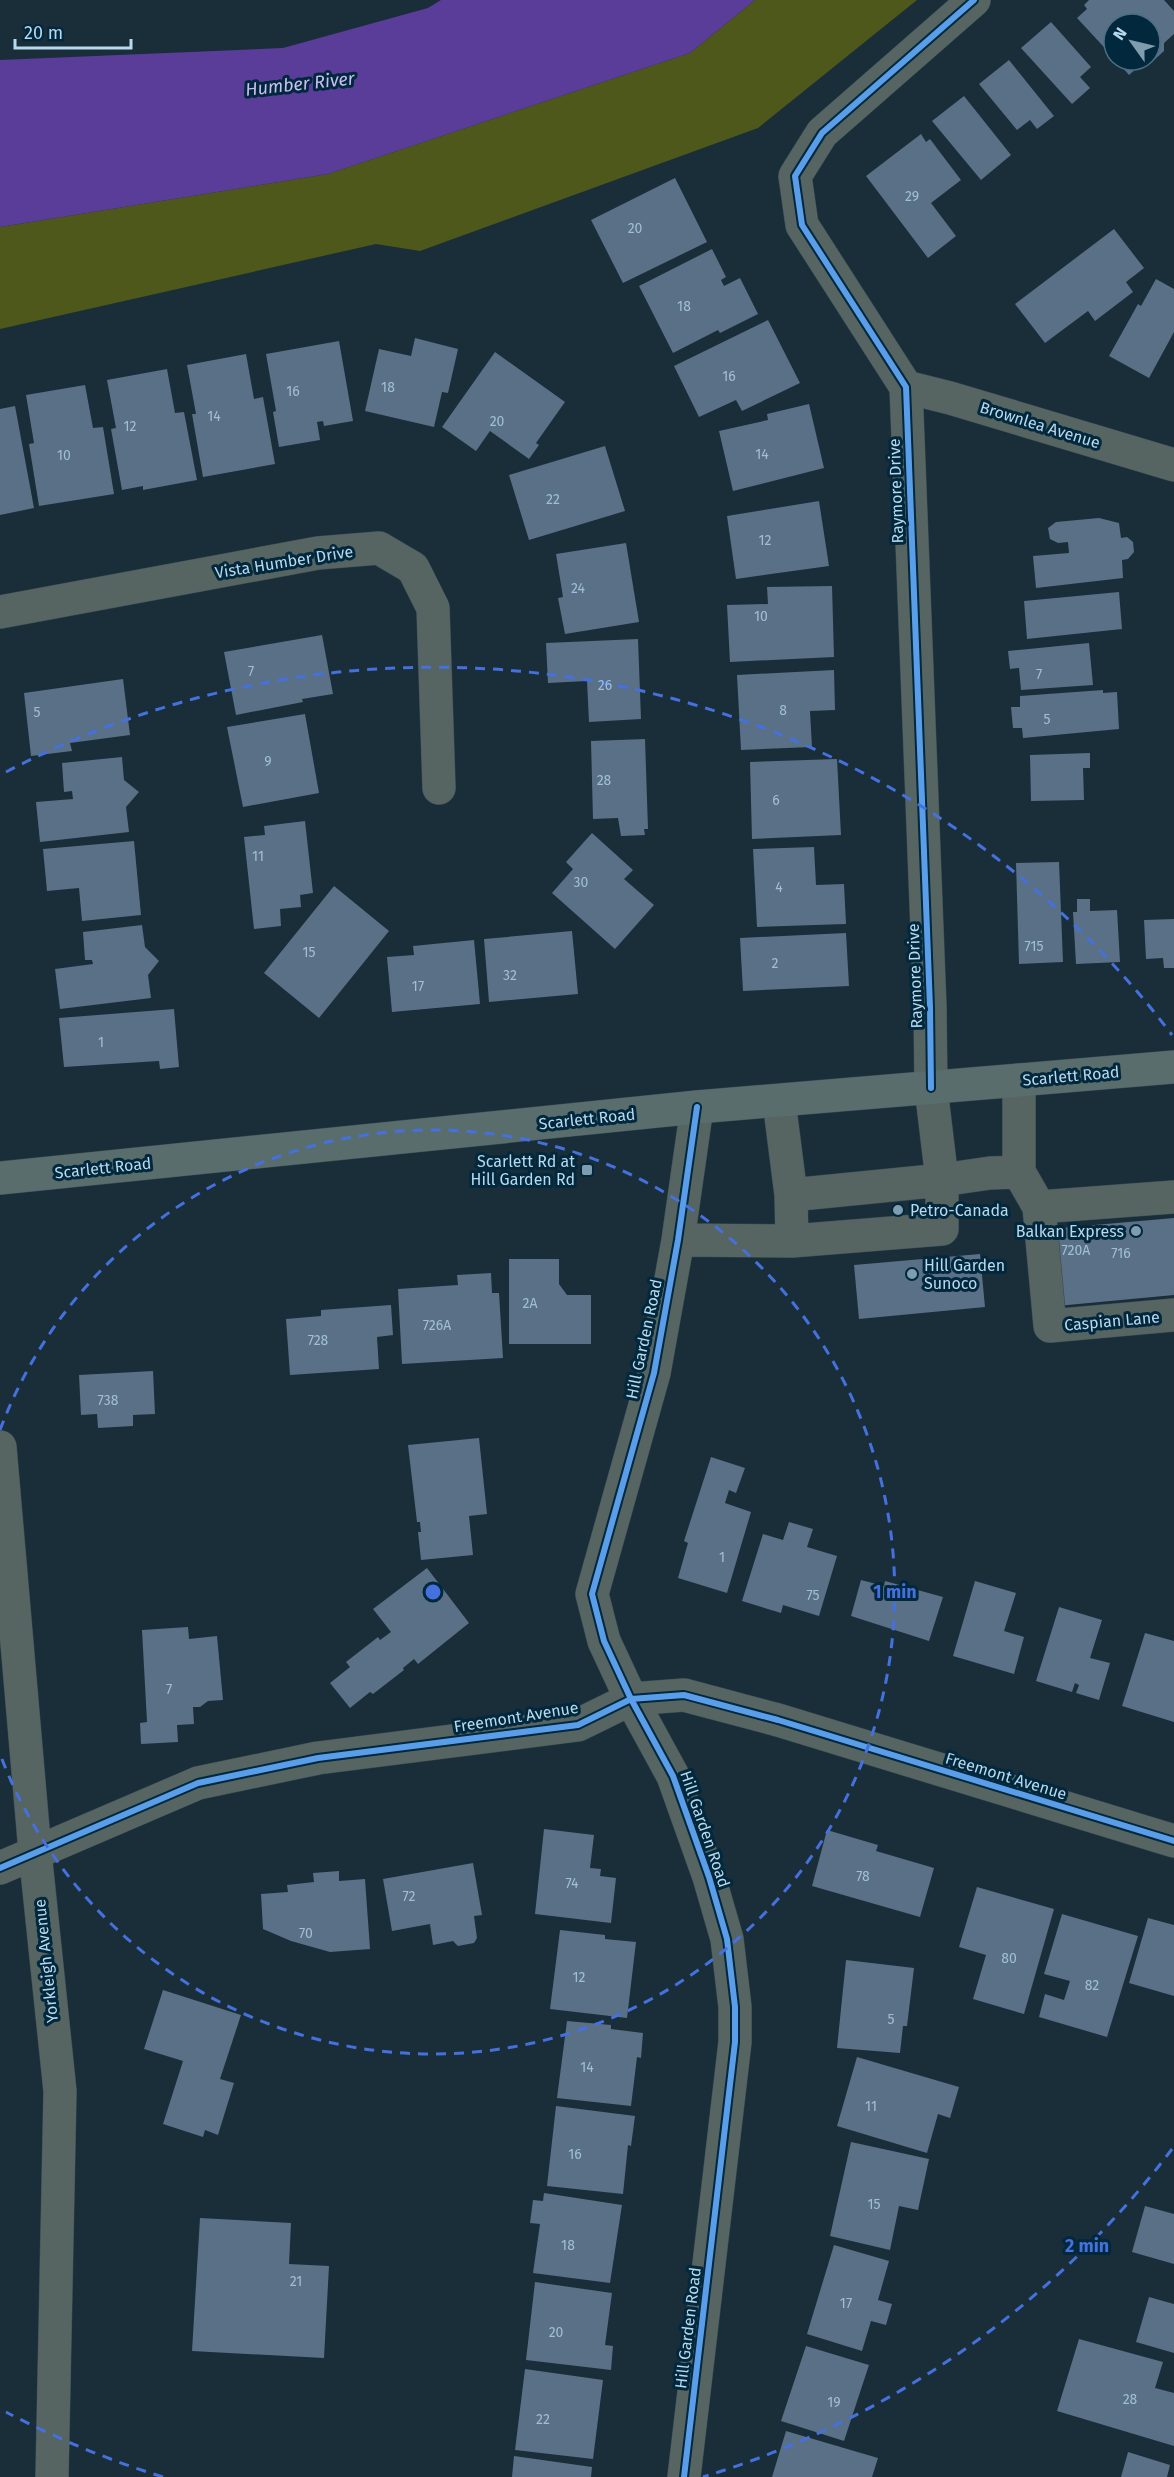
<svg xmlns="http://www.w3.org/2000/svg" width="1174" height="2477" font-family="'Fira Sans',sans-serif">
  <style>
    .forest { fill: #4e581b }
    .water { fill: #5a3d99 }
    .building { fill: #597087 }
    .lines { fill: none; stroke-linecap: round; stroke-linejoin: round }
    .minor-casing { stroke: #354953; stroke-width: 34 }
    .major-casing { stroke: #354953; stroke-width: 34 }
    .minor { stroke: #566462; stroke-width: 33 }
    .major { stroke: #5a6d6d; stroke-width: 33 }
    .cycleway-casing { stroke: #01283c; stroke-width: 10 }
    .cycleway { stroke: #5a9eea; stroke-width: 6 }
    .ring { fill: none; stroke: #4471de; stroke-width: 3; stroke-dasharray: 10 8 }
    .poi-dot { fill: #809daf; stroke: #01283c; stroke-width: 2 }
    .labels { text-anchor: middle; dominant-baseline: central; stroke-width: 6; stroke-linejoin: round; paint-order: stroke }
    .number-label { font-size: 14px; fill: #a0bfd4 }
    .street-label { font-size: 16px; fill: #b8d9ee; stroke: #01283c }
    .poi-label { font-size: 16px; fill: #b8d9ee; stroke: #01283c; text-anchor: end }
    .water-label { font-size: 18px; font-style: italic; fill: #cabdf2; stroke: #01283c }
    .centre { fill: #4471de; stroke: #01283c; stroke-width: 3 }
    .ring-label { font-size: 18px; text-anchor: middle; font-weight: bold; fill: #4471de; stroke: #01283c; stroke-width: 6; stroke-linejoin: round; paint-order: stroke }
  </style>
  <rect width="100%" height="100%" fill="#192e39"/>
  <path class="forest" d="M755 0H917L758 128 420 251 376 244 0 329V227L328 174 690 53Z"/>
  <path class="water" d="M441 0H755L690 53 328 174 0 227V60L283 48 428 8Z"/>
  <path class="building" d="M1089 0H1164L1174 11V34L1164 43V51L1153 61H1150V24H1114V58L1077 18 1087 9 1084 5Z
    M1051 22 1091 67 1080 77 1090 88 1072 104 1021 48Z
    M1009 60 1054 116 1037 129 1030 120 1017 130 979 84Z
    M1116 60H1146L1129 75Z
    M964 96 1011 155 981 180 932 121Z
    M921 134 926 142 930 139 961 180 931 203 956 236 928 258 866 176Z
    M675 178 707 242 623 283 591 220Z
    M1114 229 1144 268 1126 282 1133 292 1095 321 1088 311 1045 343 1015 304Z
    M712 249 726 277 721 280 724 286 740 278 758 314 720 333 718 330 673 353 639 286Z
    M1156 279 1174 289V332L1149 378 1109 356 1138 304 1141 306Z
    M768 320 800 383 742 411 736 400 699 417 674 366Z
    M415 338 458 349 448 393 442 392 434 427 365 411 379 349 411 356Z
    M339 341 353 421 324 426 323 421 317 422 320 440 279 447 273 412 276 411 266 354Z
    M495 352 565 402 536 443 539 445 529 459 490 431 476 451 442 427Z
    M246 354 254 399 263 397 275 464 203 477 192 414H196L187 365Z
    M167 369 175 413 184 412 197 480 143 490V486L122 490 111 429 116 428 107 380Z
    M85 385 93 428 103 427 114 494 39 506 29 444 34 443 26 395Z
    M809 404 824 468 733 491 719 431 768 420 767 414Z
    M15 406 34 508 0 515V409Z
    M605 446 625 511 529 540 509 475Z
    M819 501 829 566 736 579 727 516Z
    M1099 518 1119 523 1121 538 1127 537 1133 542 1134 552 1128 559 1122 560 1123 578 1036 588 1033 556 1069 553 1068 542 1058 543 1050 539 1048 528 1056 522Z
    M626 543 639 622 565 634 558 598 563 597 556 554Z
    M832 586 834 657 730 662 727 605 768 604 767 587Z
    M1119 592 1122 629 1027 639 1024 601Z
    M322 635 333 694 302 699 303 702 236 715 224 652Z
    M638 639 641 719 589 722 587 681 548 683 546 643Z
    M1089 643 1093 685 1021 690 1019 668 1010 669 1008 651Z
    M834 670 835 710 810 711 812 747 741 750 737 675Z
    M123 679 130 735 70 743 72 751 31 756 24 693Z
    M1103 690V693L1117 692 1119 729 1023 738 1022 728H1013L1011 707H1020V696Z
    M305 714 319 793 243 807 227 727Z
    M645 739 648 829H644L645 835 621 836 618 818 593 819 591 741Z
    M1090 753V768H1083L1084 800 1031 801 1030 755Z
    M122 757 124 780 139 792 126 807 129 832 40 842 36 802 73 799 72 791 64 792 62 763Z
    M837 759 841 835 752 839 750 762Z
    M305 821 313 893 300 895 301 907 280 909 281 926 254 929 244 837 265 835 264 826Z
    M592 833 633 870 624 879 654 905 615 949 552 893 573 869 566 862Z
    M134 841 141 915 82 921 79 888 47 891 43 849Z
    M814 847 816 885 844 884 846 924 757 927 753 849Z
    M1059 862 1063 962 1019 964 1016 863Z
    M334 886 389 931 319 1018 264 973Z
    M1077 899H1090V911L1117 910 1120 962 1076 964 1073 912H1077Z
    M1174 919V968H1164L1163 958 1146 959 1144 920Z
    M142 925 145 947 159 961 148 975 151 998 60 1009 55 969 93 964 92 960H85L83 932Z
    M572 931 578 994 489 1002 484 939Z
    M846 933 849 986 743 991 740 938Z
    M474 940 480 1004 392 1012 387 957 414 955 413 946Z
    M174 1009 179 1067 160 1069 159 1061 64 1067 59 1018Z
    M1174 1218V1295L1057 1306 1049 1229Z
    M980 1254 985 1307 859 1319 854 1265Z
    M509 1259H559V1284L567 1295H591V1344H509Z
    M491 1273 492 1293H499L503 1358 402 1364 398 1289 458 1285 457 1275Z
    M391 1305 393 1335 377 1337 379 1369 290 1375 286 1319 321 1316V1310Z
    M153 1371 155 1414 133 1415V1426L98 1428 97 1414 81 1415 79 1375Z
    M479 1438 487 1514 469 1516 473 1555 421 1560 418 1532H421L420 1522H417L408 1445Z
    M711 1457 745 1468 736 1493 729 1490 725 1503 751 1512 727 1593 678 1578 688 1543 684 1541Z
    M789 1522 813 1529 807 1547 837 1556 819 1616 783 1605 781 1613 742 1601 763 1534 783 1540Z
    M427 1568 469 1623 418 1664 414 1659 403 1668 404 1670 373 1694 370 1692 350 1708 330 1683 350 1667 346 1662 378 1637 380 1640 391 1632 373 1609Z
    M861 1580 884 1586 885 1581 943 1597 929 1641 851 1616Z
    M975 1581 1016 1593 1004 1631 1024 1637 1014 1674 953 1656Z
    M1059 1607 1102 1620 1090 1658 1110 1663 1099 1700 1076 1693 1079 1685 1075 1683 1072 1692 1036 1681Z
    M188 1627 189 1639 217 1636 223 1700 208 1701 200 1707H193L194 1724 177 1725 178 1742 141 1744 140 1723 147 1722 142 1630Z
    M1145 1633 1174 1641V1722L1122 1706Z
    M544 1829 594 1835 590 1868 601 1869 600 1876 616 1878 611 1923 535 1914Z
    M827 1830 878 1845 876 1851 934 1868 920 1917 812 1886Z
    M473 1863 482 1915 474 1916 477 1938 474 1943 458 1946 453 1941 433 1945 430 1924 392 1931 383 1879Z
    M339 1871V1881L365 1879 370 1949 330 1952 291 1941 263 1929 261 1894 288 1892 287 1885 314 1882 313 1873Z
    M977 1887 1054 1909 1024 2014 973 1999 986 1955 959 1947Z
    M1062 1914 1138 1936 1107 2037 1039 2017 1045 1994 1064 2000 1070 1981 1044 1974Z
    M1148 1918 1174 1925V1996L1129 1983Z
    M560 1930 605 1935V1939L636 1942 627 2018 550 2009Z
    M846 1960 914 1968 907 2026H903L900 2053 837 2048Z
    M163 1990 241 2015 220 2079 234 2083 218 2135 205 2130 203 2137 163 2124 183 2061 144 2049Z
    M567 2021 611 2025V2029L643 2033 641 2058 637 2057 631 2106 557 2098Z
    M857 2057 959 2087 950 2118 938 2114 927 2153 837 2126Z
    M556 2106 635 2116 631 2146 628 2145 623 2194 547 2186Z
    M851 2142 929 2159 918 2210 899 2206 890 2250 830 2236Z
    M544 2193 622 2205 610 2283 533 2273 540 2224 530 2223 533 2200 543 2201Z
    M1145 2206 1174 2214V2264L1132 2252Z
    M200 2218 291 2223 289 2264 329 2266 324 2358 192 2351Z
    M834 2245 889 2261 878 2300 892 2304 886 2325 871 2321 862 2351 807 2334Z
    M535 2282 612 2293 605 2345 613 2346 611 2370 526 2360Z
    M1149 2297 1174 2304V2353L1136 2342Z
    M1079 2339 1163 2362 1155 2388 1174 2393V2446L1057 2411Z
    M806 2346 869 2365 844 2441 781 2421Z
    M525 2369 603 2380 593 2459 515 2450Z
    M786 2431 878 2458 872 2477H772Z
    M1128 2452 1170 2465 1167 2477H1121Z
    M514 2456 592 2467 591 2477H512Z"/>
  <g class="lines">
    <defs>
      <path id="minor" d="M906 387 950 398 1174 465
        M0 612 318 553 379 548 413 568 433 608 439 788
        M1019 1080V1172
        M791 1195 942 1180 931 1088 930 1007 906 387 802 225 795 176 822 133 974 0
        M1039 1207 1174 1197
        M678 1240 792 1241 791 1195 779 1101
        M792 1241 942 1229V1180L990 1173 1019 1172 1039 1207 1050 1326 1174 1315
        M0 1447 35 1852 60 2091 52 2477
        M0 1868 198 1783 318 1758 578 1725 631 1699 684 1695 778 1720 1174 1841
        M684 2477 735 2042V2007L727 1939 709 1877 673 1776 631 1699 604 1641 592 1594 654 1373 678 1240 697 1107"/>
      <path id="major" d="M0 1178 697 1107 1174 1067"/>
    </defs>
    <use href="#minor" class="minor-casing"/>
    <use href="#major" class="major-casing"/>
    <use href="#minor" class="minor"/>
    <use href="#major" class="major"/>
    <defs>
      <path id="cycleway" d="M931 1088 930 1007 906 387 802 225 795 176 822 133 974 0
        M0 1868 198 1783 318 1758 578 1725 631 1699 684 1695 778 1720 1174 1841
        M684 2477 735 2042V2007L727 1939 709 1877 673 1776 631 1699 604 1641 592 1594 654 1373 678 1240 697 1107"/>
    </defs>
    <use href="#cycleway" class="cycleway-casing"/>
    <use href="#cycleway" class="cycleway"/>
  </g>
  <g class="ring">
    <path d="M0 1430A462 462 0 1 1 0 1754"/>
    <path d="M1172 2149A925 925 0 0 1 703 2477M163 2477A925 925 0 0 1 6 2412M6 772A925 925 0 0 1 1172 1035"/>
  </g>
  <g class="poi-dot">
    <rect x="581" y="1164" width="12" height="12" rx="3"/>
    <circle cx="898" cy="1210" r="6"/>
    <circle cx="1136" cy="1231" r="6"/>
    <circle cx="912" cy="1274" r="6"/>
  </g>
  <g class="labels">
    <g class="number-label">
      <text x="912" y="196">29</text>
      <text x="635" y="228">20</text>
      <text x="684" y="306">18</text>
      <text x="729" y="376">16</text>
      <text x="388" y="387">18</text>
      <text x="293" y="391">16</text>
      <text x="214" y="416">14</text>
      <text x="497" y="421">20</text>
      <text x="130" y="426">12</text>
      <text x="762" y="454">14</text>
      <text x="64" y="455">10</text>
      <text x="553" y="499">22</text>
      <text x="765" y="540">12</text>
      <text x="578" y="588">24</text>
      <text x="761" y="616">10</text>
      <text x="251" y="671">7</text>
      <text x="1039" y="674">7</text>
      <text x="605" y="685">26</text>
      <text x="783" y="710">8</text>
      <text x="37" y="712">5</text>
      <text x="1047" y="719">5</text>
      <text x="268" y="761">9</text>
      <text x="604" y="780">28</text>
      <text x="776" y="800">6</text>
      <text x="258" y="856">11</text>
      <text x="581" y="882">30</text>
      <text x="779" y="887">4</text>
      <text x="1034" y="946">715</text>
      <text x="309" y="952">15</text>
      <text x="775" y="963">2</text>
      <text x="510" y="975">32</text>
      <text x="418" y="986">17</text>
      <text x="101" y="1042">1</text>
      <text x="1076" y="1250">720A</text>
      <text x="1121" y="1253">716</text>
      <text x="530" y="1303">2A</text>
      <text x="437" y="1325">726A</text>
      <text x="318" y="1340">728</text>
      <text x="108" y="1400">738</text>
      <text x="722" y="1557">1</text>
      <text x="813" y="1595">75</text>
      <text x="169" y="1689">7</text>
      <text x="863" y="1876">78</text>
      <text x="572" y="1883">74</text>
      <text x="409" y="1896">72</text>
      <text x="306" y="1933">70</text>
      <text x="1009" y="1958">80</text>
      <text x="579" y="1977">12</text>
      <text x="1092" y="1985">82</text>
      <text x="891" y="2019">5</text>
      <text x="587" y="2067">14</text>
      <text x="871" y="2106">11</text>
      <text x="575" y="2154">16</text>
      <text x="874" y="2204">15</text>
      <text x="568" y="2245">18</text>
      <text x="296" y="2281">21</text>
      <text x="846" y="2303">17</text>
      <text x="556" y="2332">20</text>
      <text x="1130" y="2399">28</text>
      <text x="834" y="2402">19</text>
      <text x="543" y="2419">22</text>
    </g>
    <g class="street-label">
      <text transform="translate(1040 425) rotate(17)">Brownlea Avenue</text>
      <text transform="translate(896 491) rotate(-92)">Raymore Drive</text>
      <text transform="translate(284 562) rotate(-9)">Vista Humber Drive</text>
      <text transform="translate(915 976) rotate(-92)">Raymore Drive</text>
      <text transform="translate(1071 1076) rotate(-5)">Scarlett Road</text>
      <text transform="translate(587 1119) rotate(-6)">Scarlett Road</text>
      <text transform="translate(103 1168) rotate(-6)">Scarlett Road</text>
      <text transform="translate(1112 1321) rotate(-5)">Caspian Lane</text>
      <text transform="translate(644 1339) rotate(-78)">Hill Garden Road</text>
      <text transform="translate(516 1717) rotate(-9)">Freemont Avenue</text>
      <text transform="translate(1006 1776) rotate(17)">Freemont Avenue</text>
      <text transform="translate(705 1829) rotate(71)">Hill Garden Road</text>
      <text transform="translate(46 1961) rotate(-96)">Yorkleigh Avenue</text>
      <text transform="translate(688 2328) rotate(-83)">Hill Garden Road</text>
    </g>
    <g class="poi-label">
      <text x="575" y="1161">Scarlett Rd at<tspan x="575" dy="18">Hill Garden Rd</tspan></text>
      <text x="910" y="1210" text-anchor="start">Petro-Canada</text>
      <text x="1124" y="1231">Balkan Express</text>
      <text x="924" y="1265" text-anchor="start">Hill Garden<tspan x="924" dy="18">Sunoco</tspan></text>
    </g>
    <g class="water-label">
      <text transform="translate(300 84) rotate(-6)">Humber River</text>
    </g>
  </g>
  <circle cx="433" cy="1592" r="9" class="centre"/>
  <g class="ring-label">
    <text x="895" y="1598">1 min</text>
    <text x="1087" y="2252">2 min</text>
  </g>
  <g transform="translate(1132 42) rotate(304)"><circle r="28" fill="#01283c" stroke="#4a6f83" stroke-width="1.5"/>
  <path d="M0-4.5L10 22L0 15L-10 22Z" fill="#809daf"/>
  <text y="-9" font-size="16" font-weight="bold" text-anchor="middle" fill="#b8d9ee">N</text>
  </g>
  <path d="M15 39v9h116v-9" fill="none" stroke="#b8d9ee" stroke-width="3"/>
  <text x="24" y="39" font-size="18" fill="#b8d9ee" stroke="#01283c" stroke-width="4.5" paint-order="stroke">20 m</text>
</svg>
